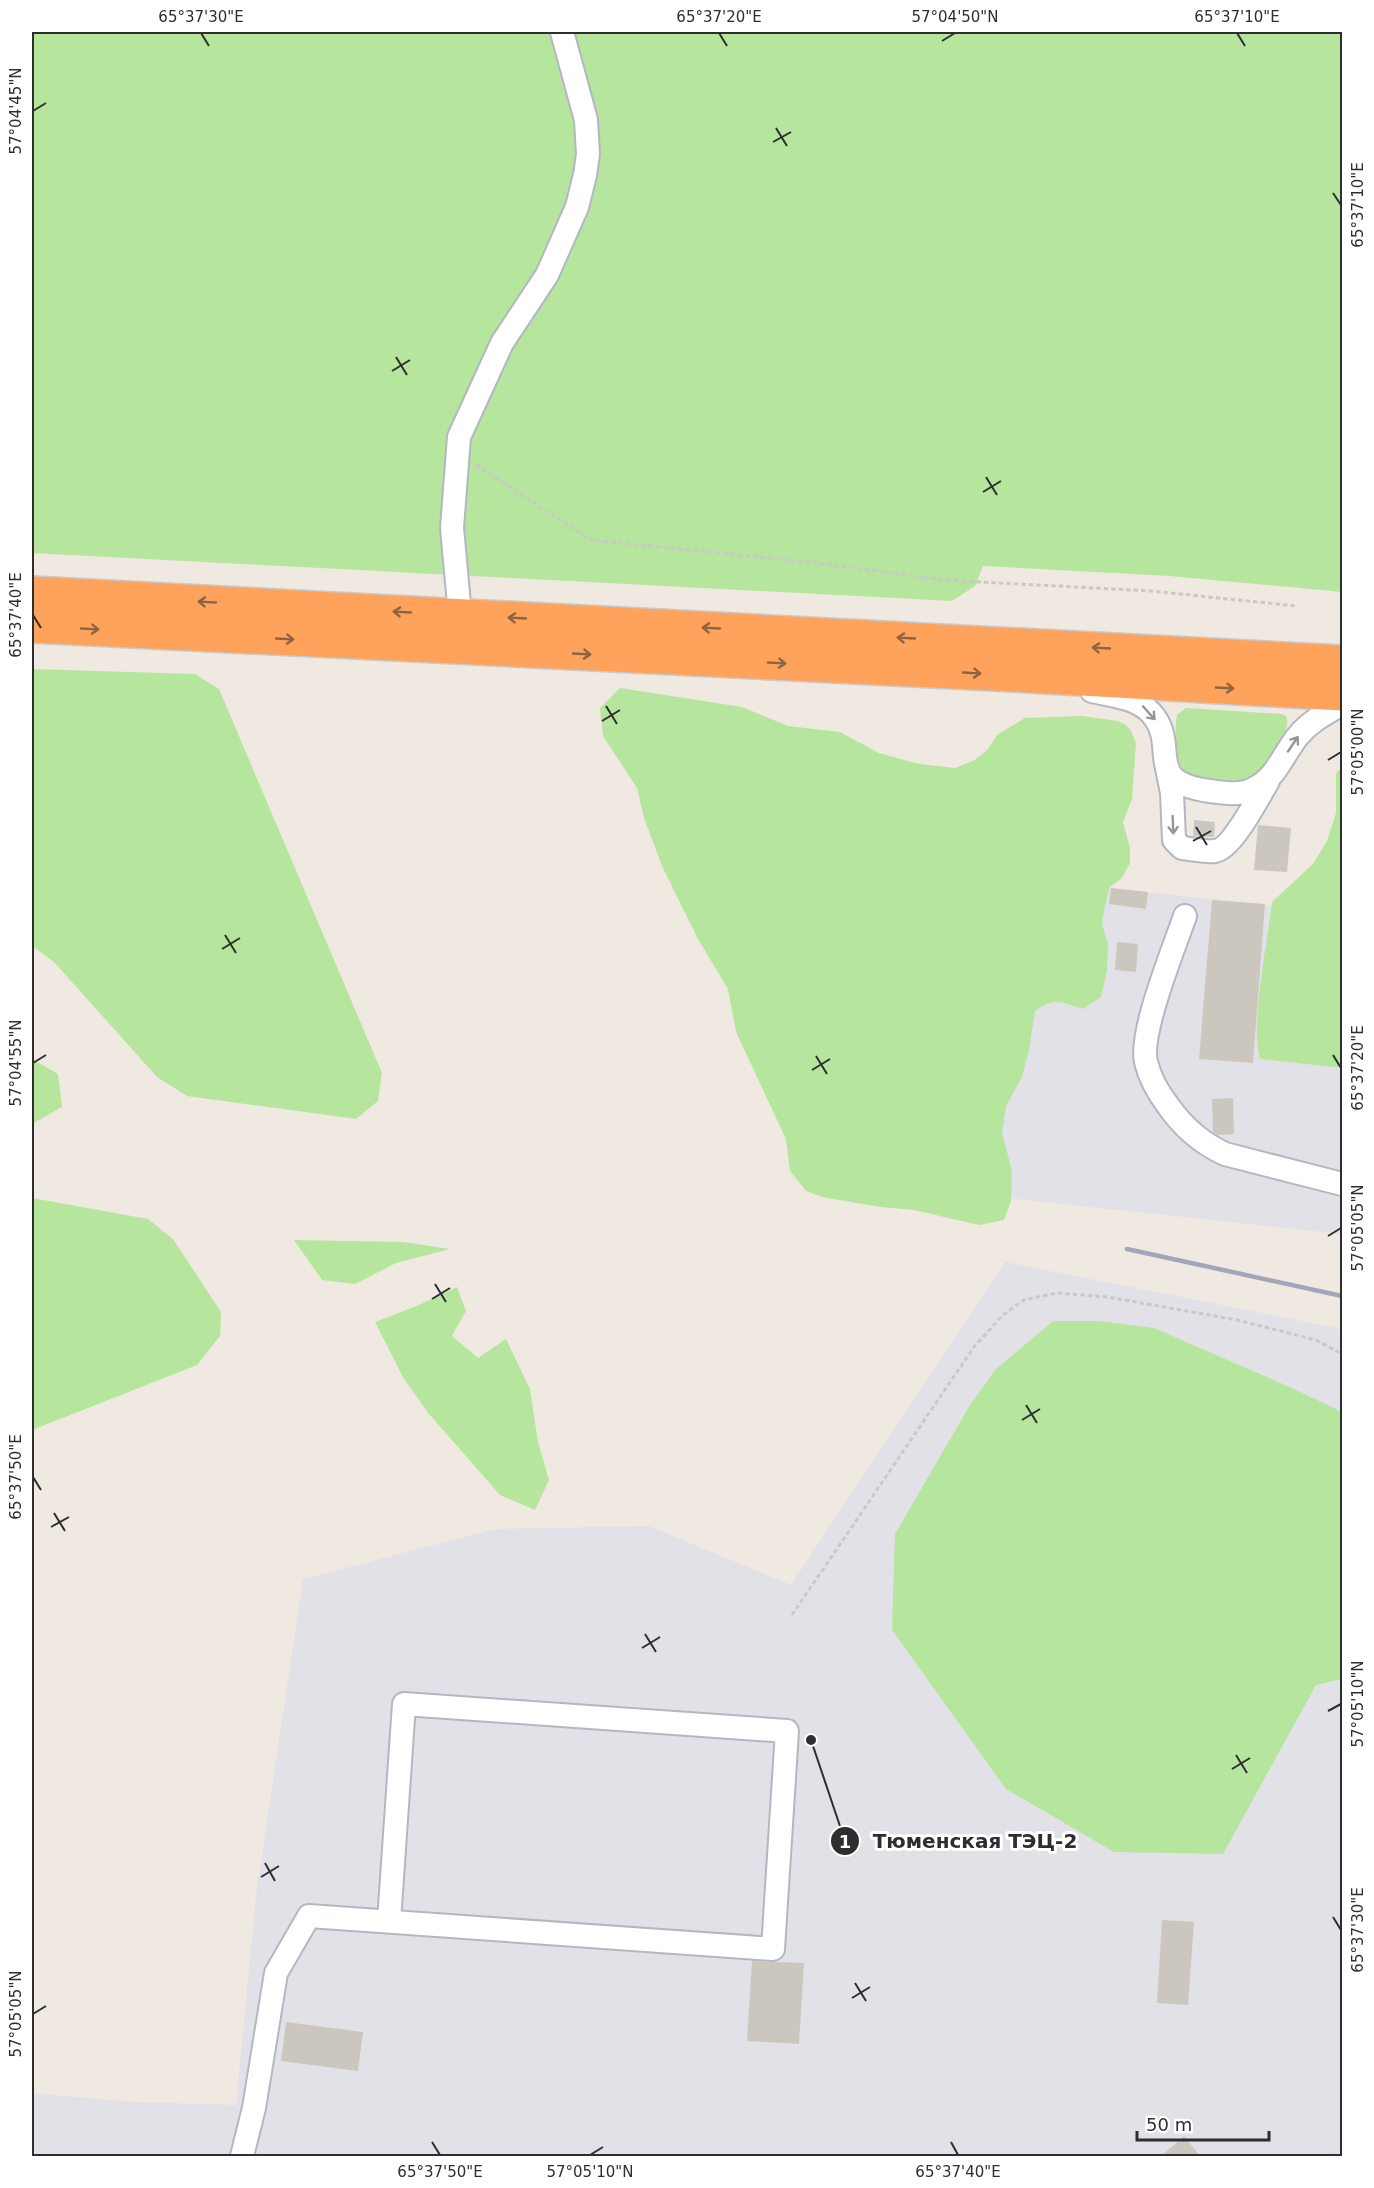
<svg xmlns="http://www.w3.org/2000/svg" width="1374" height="2188" font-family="'DejaVu Sans',sans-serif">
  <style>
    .industrial { fill: #e3e1e8 }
    .green { fill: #b6e59e }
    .building { fill: #cbc7bf }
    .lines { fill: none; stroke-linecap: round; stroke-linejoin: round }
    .minor-casing { stroke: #b4b7c1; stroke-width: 26 }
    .highway-casing { stroke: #c9c9c9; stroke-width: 36 }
    .path { stroke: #c9c9c9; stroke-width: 3; stroke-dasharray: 4.5 3; stroke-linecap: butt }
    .minor { stroke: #fff; stroke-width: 22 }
    .highway { stroke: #ffa35c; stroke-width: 33 }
    .rail { stroke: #a3a6b8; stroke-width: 4.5 }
    .oneway { stroke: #8c6343 }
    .oneway2 { stroke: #969696 }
    .ticks { fill: none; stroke: #2e2e2e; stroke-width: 2 }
    .leader { fill: none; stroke: #2e2e2e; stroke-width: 2 }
    .callout-dot { fill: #2e2e2e; stroke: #fff; stroke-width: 2 }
    .mark-label { font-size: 18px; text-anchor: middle; font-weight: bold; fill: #fff }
    .callout-label { font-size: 20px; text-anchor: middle; font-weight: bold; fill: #2e2e2e; stroke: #fff; stroke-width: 6; stroke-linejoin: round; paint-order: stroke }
    .neatline { fill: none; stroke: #2e2e2e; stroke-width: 2 }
    .ticks-label { font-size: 15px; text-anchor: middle; fill: #2e2e2e }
  </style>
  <rect width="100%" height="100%" fill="#efe9e1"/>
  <path class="industrial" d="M1043 881 1342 913V1234L988 1196Z
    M1005 1262 1342 1329V2156H32V2093L132 2102 236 2105 256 1895 303 1579 496 1529 649 1526 791 1585Z"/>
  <path class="green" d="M32 32H1342V592L1170 576 983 566 975 586 952 601 32 553Z
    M32 669 195 674 219 689 382 1073 378 1101 356 1119 187 1096 157 1077 54 962 32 946Z
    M620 688 742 707 788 726 840 732 879 753 919 764 955 768 975 760 988 749 997 735 1025 718 1082 716 1118 721 1126 725 1131 731 1136 743 1132 799 1123 822 1130 848V863L1122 878 1110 887 1105 905 1102 924 1108 944 1107 970 1101 997 1083 1009C1060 1002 1055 997 1035 1011L1029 1050 1022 1077 1006 1106 1002 1133 1012 1171 1011 1201 1004 1220 979 1225 914 1210 880 1207 822 1197 806 1191 790 1171 786 1139 736 1032 728 989 698 939 662 866 644 818 637 788 603 736 600 708Z
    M1186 708 1282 714 1286 716C1290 725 1284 733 1280 742 1263 777 1256 784 1217 780 1189 778 1177 773 1176 743 1176 734 1175 724 1177 715Z
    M1342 768V1067H1333L1260 1059C1250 1026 1268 939 1272 902L1313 864 1327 841 1336 813V773Z
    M32 1059 58 1074 62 1107 32 1124Z
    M32 1198 148 1219 173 1239 221 1312 220 1336 197 1365 32 1430Z
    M294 1240 403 1242 450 1249 396 1263 355 1284 322 1280Z
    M457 1287 466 1311 452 1336 478 1358 506 1339 530 1389 538 1442 549 1480 535 1510 500 1495 429 1414 404 1379 375 1322 419 1305Z
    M1053 1321H1100L1154 1328 1292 1388 1342 1412V1679L1316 1685 1223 1854 1114 1852 1006 1789 892 1630 895 1534 970 1405 996 1369Z"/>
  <path class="building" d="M1194 820 1215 822 1214 837 1193 836Z
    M1258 825 1291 828 1287 872 1254 870Z
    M1111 888 1148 892 1146 909 1109 904Z
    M1212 900 1265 904 1253 1063 1199 1059Z
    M1117 942 1138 944 1136 972 1115 970Z
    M1233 1098 1234 1134 1218 1135 1213 1132 1212 1099Z
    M1162 1920 1194 1922 1188 2005 1157 2003Z
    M752 1961 804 1963 799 2044 747 2041Z
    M286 2022 363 2032 358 2071 281 2061Z
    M1184 2136 1201 2157H1160Z"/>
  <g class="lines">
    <defs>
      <path id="minor" d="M460 615 452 528 459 437 502 343 547 275 577 207 585 175 588 154 586 120 562 32
        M1092 691C1112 696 1136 697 1151 713 1181 746 1140 782 1210 791 1226 793 1241 796 1255 788 1276 778 1284 753 1298 736 1310 721 1327 713 1342 704
        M1167 768 1172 793 1174 840 1182 848C1192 849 1205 852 1215 851 1232 849 1259 796 1268 781
        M1185 916C1174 948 1139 1033 1146 1062 1150 1079 1159 1094 1169 1107 1184 1128 1201 1143 1225 1154L1342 1184
        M242 2156 254 2108 276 1973 309 1916 773 1949 787 1731 404 1704 389 1921"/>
      <path id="highway" d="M32 593 1342 662
        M32 626 1014 675 1342 694"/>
    </defs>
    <use href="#minor" class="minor-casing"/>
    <use href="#highway" class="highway-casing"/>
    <path class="path" d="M476 465 591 540 810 562 943 580 1151 591 1296 606
      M792 1615 974 1347 1003 1315 1024 1300 1057 1293 1108 1297 1237 1320 1316 1340 1342 1354"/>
    <use href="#minor" class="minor"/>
    <use href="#highway" class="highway"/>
    <path class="rail" d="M1127 1249 1342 1296"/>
  </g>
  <defs><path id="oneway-shaft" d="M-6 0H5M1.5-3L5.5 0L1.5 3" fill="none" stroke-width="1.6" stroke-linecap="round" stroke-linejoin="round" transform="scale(1.5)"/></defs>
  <g class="oneway">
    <use href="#oneway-shaft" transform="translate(207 602) rotate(-177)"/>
    <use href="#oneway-shaft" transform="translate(402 612) rotate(-177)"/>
    <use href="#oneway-shaft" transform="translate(517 618) rotate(-177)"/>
    <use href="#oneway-shaft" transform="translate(711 628) rotate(-177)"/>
    <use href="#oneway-shaft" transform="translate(90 629) rotate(3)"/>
    <use href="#oneway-shaft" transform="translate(906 638) rotate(-177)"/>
    <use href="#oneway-shaft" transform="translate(285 639) rotate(3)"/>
    <use href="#oneway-shaft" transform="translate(1101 648) rotate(-177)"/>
    <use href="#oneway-shaft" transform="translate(582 654) rotate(3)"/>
    <use href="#oneway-shaft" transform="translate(777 663) rotate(3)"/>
    <use href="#oneway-shaft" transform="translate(972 673) rotate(3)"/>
    <use href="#oneway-shaft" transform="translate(1225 688) rotate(3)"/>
  </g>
  <g class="oneway2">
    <use href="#oneway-shaft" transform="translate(1149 713) rotate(48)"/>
    <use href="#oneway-shaft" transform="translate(1293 744) rotate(-56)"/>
    <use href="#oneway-shaft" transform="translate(1173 825) rotate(88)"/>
  </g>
  <path class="ticks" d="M201 33 209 46M719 33 727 46M1237 33 1245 46M942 41 955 33M33 111 46 103M776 128 787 146M773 142 791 132M1333 193 1341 205M396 357 407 375M392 371 410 360M986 477 997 495M983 492 1001 481M33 615 41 628M606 706 617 724M602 721 620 710M1328 760 1341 752M1196 827 1207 845M1193 841 1211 831M225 935 236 953M222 949 240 938M1333 1055 1341 1068M816 1056 827 1074M33 1063 46 1055M812 1070 830 1059M1328 1236 1341 1228M435 1284 446 1302M432 1299 450 1288M1026 1405 1037 1423M1022 1420 1040 1409M33 1477 41 1490M54 1513 65 1531M51 1527 69 1517M645 1634 656 1652M642 1648 660 1637M1328 1711 1341 1704M1236 1755 1247 1773M1232 1769 1250 1758M265 1863 275 1881M261 1877 279 1866M1333 1917 1341 1930M855 1983 866 2001M852 1998 870 1987M33 2014 46 2006M432 2142 440 2155M951 2142 958 2155M590 2155 603 2147"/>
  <path class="leader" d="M811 1740L845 1841"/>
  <g class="callout-dot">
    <circle cx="811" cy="1740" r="6"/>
    <circle cx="845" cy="1841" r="15"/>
  </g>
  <g class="mark-label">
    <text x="845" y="1848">1</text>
  </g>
  <g class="callout-label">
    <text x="975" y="1848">Тюменская ТЭЦ-2</text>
  </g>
  <rect width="1374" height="2188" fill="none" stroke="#ffffff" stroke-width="66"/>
  <path d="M1137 2131v9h132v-9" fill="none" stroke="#2e2e2e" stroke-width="3"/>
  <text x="1146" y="2131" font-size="18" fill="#2e2e2e" stroke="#ffffff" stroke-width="4.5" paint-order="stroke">50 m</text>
  <rect x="33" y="33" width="1308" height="2122" class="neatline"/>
  <g class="ticks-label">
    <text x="201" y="22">65°37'30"E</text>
    <text x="719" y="22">65°37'20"E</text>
    <text x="955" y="22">57°04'50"N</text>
    <text x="1237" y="22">65°37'10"E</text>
    <text transform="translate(16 111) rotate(-90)" y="5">57°04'45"N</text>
    <text transform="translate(1358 205) rotate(-90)" y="5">65°37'10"E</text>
    <text transform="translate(16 615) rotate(-90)" y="5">65°37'40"E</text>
    <text transform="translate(1358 752) rotate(-90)" y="5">57°05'00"N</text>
    <text transform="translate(16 1063) rotate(-90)" y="5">57°04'55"N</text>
    <text transform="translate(1358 1068) rotate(-90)" y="5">65°37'20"E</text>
    <text transform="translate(1358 1228) rotate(-90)" y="5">57°05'05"N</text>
    <text transform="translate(16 1477) rotate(-90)" y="5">65°37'50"E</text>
    <text transform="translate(1358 1704) rotate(-90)" y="5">57°05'10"N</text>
    <text transform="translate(1358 1930) rotate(-90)" y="5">65°37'30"E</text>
    <text transform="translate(16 2014) rotate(-90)" y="5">57°05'05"N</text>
    <text x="440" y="2177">65°37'50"E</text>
    <text x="590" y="2177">57°05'10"N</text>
    <text x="958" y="2177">65°37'40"E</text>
  </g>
</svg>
